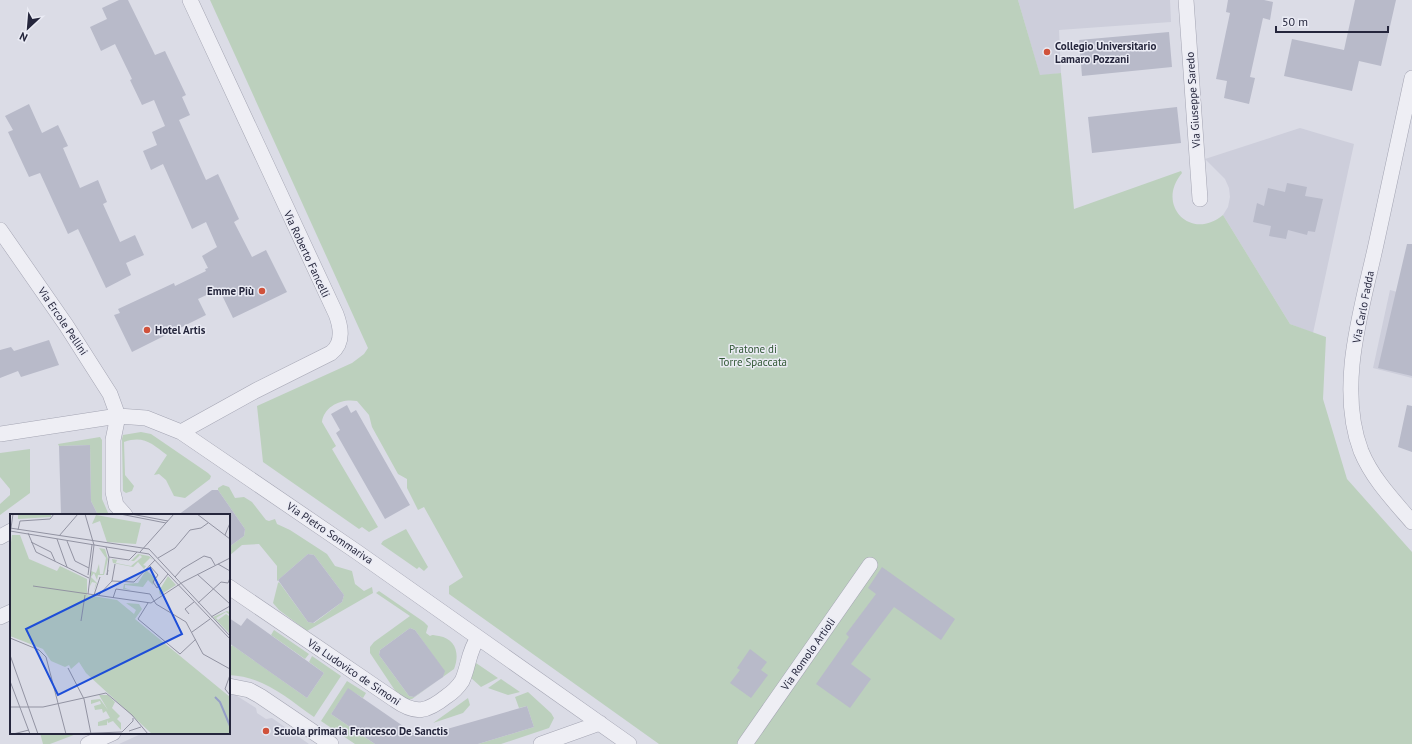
<svg xmlns="http://www.w3.org/2000/svg" width="1412" height="744" font-family="'PT Sans',sans-serif">
  <style>
    .built { fill: #cdcedb }
    .green { fill: #bcd0bd; fill-rule: evenodd }
    .building { fill: #b8bac9 }
    .lines { fill: none; stroke-linecap: round; stroke-linejoin: round }
    .minor-casing { stroke: #a4a5b3; stroke-width: 16 }
    .minor { stroke: #eeeef4; stroke-width: 15 }
    .poi-dot { fill: #d0523b; stroke: #eaebf4; stroke-width: 1.5 }
    .labels { text-anchor: middle; dominant-baseline: central; stroke-width: 3; stroke-linejoin: round; paint-order: stroke }
    .poi-label { font-size: 11px; font-weight: bold; fill: #25263c; stroke: #eaebf4; text-anchor: start }
    .street-label { font-size: 11px; fill: #25263c; stroke: #eaebf4 }
    .park-label { font-size: 11px; fill: #325836; stroke: #eaebf4 }
    .inset-river { fill: none; stroke: #959ec7; stroke-width: 2 }
    .inset-road { fill: none; stroke: #9293a2; stroke-width: 1 }
    .view { fill: #1d4ed8; fill-opacity: 0.15; stroke: #1d4ed8; stroke-width: 2 }
    .inset-edge { fill: none; stroke: #25263c; stroke-width: 2 }
  </style>
  <rect width="100%" height="100%" fill="#dbdce6"/>
  <path class="built" d="M1018 0H1170L1171 22 1059 30 1061 73 1040 76Z
    M1300 128 1354 144 1313 333 1290 324 1223 215 1228 207 1230 197 1229 188 1225 179 1205 159Z
    M1390 290 1412 296V378L1373 368Z
    M234 694 256 708 257 713 266 719 272 718 309 744H119L143 733H229V695Z"/>
  <path class="green" d="M210 0H1018L1040 75 1061 73 1074 209 1181 171 1182 173C1155 205 1191 242 1223 215L1290 324 1326 337 1323 399 1347 479 1412 552V744H659L449 594V586L463 577 424 507 418 510 407 488V479L398 474 372 427 369 415 357 401C342 398 324 406 322 422L336 446 332 449 378 527 369 532 362 527 359 529 263 462 257 406 352 363 364 354 368 348Z
    M141 432 151 434 208 473 211 476 210 479 185 498 174 496 166 480 159 474 154 475 167 455C152 444 144 435 124 442L125 475 134 486 132 491 126 493 123 491 122 439 123 435Z
    M100 437 102 440V499L109 515H98L91 501 90 445 59 446 58 444Z
    M30 449V493L0 515V504L10 495V489L0 477V453Z
    M223 485 229 487 235 498 244 497 252 502 266 520 269 521 275 519 277 524 290 530 327 554 335 566 352 571 355 584 364 591 372 587 373 593 307 631 279 610 273 603 278 583 279 582 308 622 314 623 342 602 344 595 314 555 308 554 277 581V566L259 544 242 545 229 556V547L244 536 245 529 218 490V488Z
    M406 529 428 567 424 571 419 567 417 569 381 544 383 541Z
    M379 591 424 622 428 626 426 633 430 636C434 634 435 636 439 636 456 639 460 654 454 669L412 699 405 700 398 695 370 653V647L374 642 410 616 376 593ZM410 628 415 630 444 671 443 677 414 697 409 696 379 655 380 650Z
    M274 630 309 654 305 659 271 635Z
    M232 645 307 698 324 673 309 662 312 656 341 676 314 717C285 697 265 677 229 675V650Z
    M475 663H476L498 678 481 687 470 677Z
    M501 679 520 692 508 695 488 688Z
    M347 681 366 693 363 698 348 689 331 714 375 744H355L321 721Z
    M528 692 551 713 554 718 549 728 501 744H478L534 727 527 706 519 708 515 697Z
    M468 698 470 705 463 713 433 723Z
    M40 733H79L50 744H43Z"/>
  <path class="building" d="M119 0H128L155 55 165 51 186 95 182 97 190 115 179 120 206 180 218 174 239 219 234 222 252 257 266 250 287 292 233 318 219 289 198 299 206 315 132 352 114 315 120 313 118 309 174 283 175 286 206 271 205 269 208 268 202 256 217 247 206 222 192 229 163 164 151 170 143 151 157 145 152 132 165 126 154 100 142 105 130 80 132 79 115 44 101 51 90 27 107 19 102 8Z
    M1228 0H1264L1273 2 1270 20 1263 18 1250 77 1255 78 1249 104 1224 98 1227 81 1216 79 1230 13 1226 12Z
    M1355 0H1396L1381 66 1359 61 1352 91 1284 76 1292 39 1344 50Z
    M1169 32 1172 67 1082 76 1079 40Z
    M29 104 42 133 58 125 68 146 63 148 80 188 98 180 107 202 103 204 120 242 135 235 144 255 126 263 131 275 106 288 78 229 68 234 40 173 29 177 8 132 13 130 5 116Z
    M1177 107 1181 143 1092 153 1088 117Z
    M1287 183 1307 187 1305 196 1323 199 1315 232 1308 231 1307 235 1288 230 1286 239 1269 236 1271 226 1253 222 1257 203 1264 206 1268 188 1285 192Z
    M1407 244H1412V376L1378 368Z
    M49 340 59 365 21 377 18 371 0 378V350L11 347 14 351Z
    M347 405 351 413 356 410 410 505 385 519 336 433 340 430 331 414Z
    M1407 405 1412 406V452L1398 447Z
    M90 445 91 501 98 515H61L59 446Z
    M212 490H218L245 529 244 536 229 547V515H178Z
    M308 554 314 555 344 595 342 602 313 623 308 622 278 580Z
    M882 567 955 619 941 640 894 607 851 664 871 679 850 708 816 684 849 637 846 634 876 594 868 588Z
    M229 618 241 626 247 618 324 673 307 698 229 643Z
    M410 628 415 630 445 671 443 677 414 697 409 696 379 655 380 650Z
    M750 649 767 662 761 670 768 675 751 698 730 683 740 670 737 668Z
    M348 688 419 737 527 706 534 727 478 744H375L331 714Z"/>
  <g class="lines">
    <defs>
      <path id="minor" d="M1186 0 1200 199
        M1412 78C1400 132 1389 186 1377 240 1363 306 1336 385 1361 451 1372 478 1393 500 1412 522
        M0 230 66 325 110 394 118 416 113 440V492L116 505 125 515
        M181 432 255 391 331 353C344 343 341 327 336 314L190 0
        M0 434 118 416 146 418 181 432 357 552 629 744
        M0 537 11 531
        M229 587 395 700C416 715 427 712 447 696 453 692 458 687 462 681 469 666 468 652 478 638
        M0 617 11 612
        M229 686 249 690 260 696 331 744
        M88 744 113 733
        M541 744 600 723
        M745 744 870 565"/>
    </defs>
    <use href="#minor" class="minor-casing"/>
    <use href="#minor" class="minor"/>
  </g>
  <g class="poi-dot">
    <circle cx="1047" cy="52" r="4"/>
    <circle cx="262" cy="291" r="4"/>
    <circle cx="147" cy="330" r="4"/>
    <circle cx="266" cy="731" r="4"/>
  </g>
  <g class="labels">
    <g class="poi-label">
      <text x="1055" y="46">Collegio Universitario<tspan x="1055" dy="13">Lamaro Pozzani</tspan></text>
      <text x="254" y="291" text-anchor="end">Emme Più</text>
      <text x="155" y="330">Hotel Artis</text>
      <text x="274" y="731">Scuola primaria Francesco De Sanctis</text>
    </g>
    <g class="street-label">
      <text transform="translate(1193 100) rotate(-94)">Via Giuseppe Saredo</text>
      <text transform="translate(307 254) rotate(65)">Via Roberto Fancelli</text>
      <text transform="translate(1363 307) rotate(-79)">Via Carlo Fadda</text>
      <text transform="translate(63 321) rotate(56)">Via Ercole Pellini</text>
      <text transform="translate(330 533) rotate(34)">Via Pietro Sommariva</text>
      <text transform="translate(808 654) rotate(-55)">Via Romolo Artioli</text>
      <text transform="translate(354 672) rotate(34)">Via Ludovico de Simoni</text>
    </g>
    <g class="park-label">
      <text x="753" y="349">Pratone di<tspan x="753" dy="13">Torre Spaccata</tspan></text>
    </g>
  </g>
  <g transform="translate(10 514)">
    <rect width="220" height="220" fill="#dbdce6"/>
    <path d="M8 0H41V3L8 5ZM86 1 131 9 126 30 97 28 90 7 82 10ZM2 21H10L19 45 47 57 50 52 77 65V81L107 86 124 100 126 96 116 89 129 90 132 95 125 105 220 183V220H142L76 159 69 148 61 155 59 151 55 153 41 147 33 135 0 122V36ZM89 34 95 35 98 45 94 61H88L87 66 84 59 81 63 87 69 84 77 86 69 82 68 80 72 81 57 86 59 89 50 90 60H93L96 44ZM128 40 139 42 143 46 140 44 133 51 136 52 134 55 128 48 123 53 103 49 102 45 119 48 107 46 106 49 121 52 132 43 130 41 124 47H121ZM136 56 145 64 143 71 138 66 133 73 115 71V74L121 76 113 75 114 70 128 69ZM158 62 166 71 150 81 149 77ZM217 97 220 98V101L216 98 206 104 208 106 216 100 219 102 220 120 203 103ZM89 181H98L105 188 102 194 110 202 107 205 111 209V216L103 207 98 209 97 206V211L88 212V208L100 204 96 197 93 199 92 195 85 196 84 192 91 190 90 187 81 190V186L90 185 98 196Z" fill="#bcd0bd"/>
    <path class="inset-river" d="M205 183 210 188 220 212"/>
    <path class="inset-road" d="M75 0 84 31 78 80M110 0 156 9M121 0 158 7M187 0 220 25M0 14 139 35 220 122M8 16 10 7 40 5 44 0M0 17 139 40 220 125M18 19 26 38 79 64M0 21 3 0M215 21 220 9M49 22 68 0M47 25 57 53M57 27 65 47 79 54M21 28 41 38 45 47M96 33 99 43 119 46 127 38M130 38 164 0M148 44 165 34 180 16 191 14 198 9M208 50 220 57M139 51 148 61 143 68 147 74 158 60M98 56 97 61 99 43M187 60 220 90M78 61 82 31M165 63 172 55 194 42 201 44 205 51M102 67 105 50M23 72 141 89 173 68 220 44M84 81 90 63M88 82 102 67 124 68 145 46M103 84 106 75 140 80 146 90 176 108 193 140 220 155M138 89 128 105 170 140 186 125M188 89 211 68 218 69 220 64M179 100 175 95 184 88M201 103 220 92M71 107 75 81M182 118 200 105M0 124 29 136 36 143 56 220M0 141 28 220M58 154 74 185 81 220M220 161 215 175 220 181M0 167 20 220M0 193H33L96 179 122 201 138 220M119 217 131 213M3 220 19 216M60 220 112 218 123 207V204"/>
    <path class="view" d="M140 54 172 120 48 181 16 115Z"/>
    <rect width="220" height="220" class="inset-edge"/>
  </g>
  <g transform="translate(28 28) rotate(206)" stroke="#eaebf4" stroke-width="3" paint-order="stroke">
  <path d="M0-3L7 15L0 10L-7 15Z" fill="#25263c"/>
  <text y="-6" font-size="11" font-weight="bold" text-anchor="middle" fill="#25263c">N</text>
  </g>
  <path d="M1276 26v6h112v-6" fill="none" stroke="#25263c" stroke-width="2"/>
  <text x="1282" y="26" font-size="12" fill="#25263c" stroke="#eaebf4" stroke-width="3" paint-order="stroke">50 m</text>
</svg>
